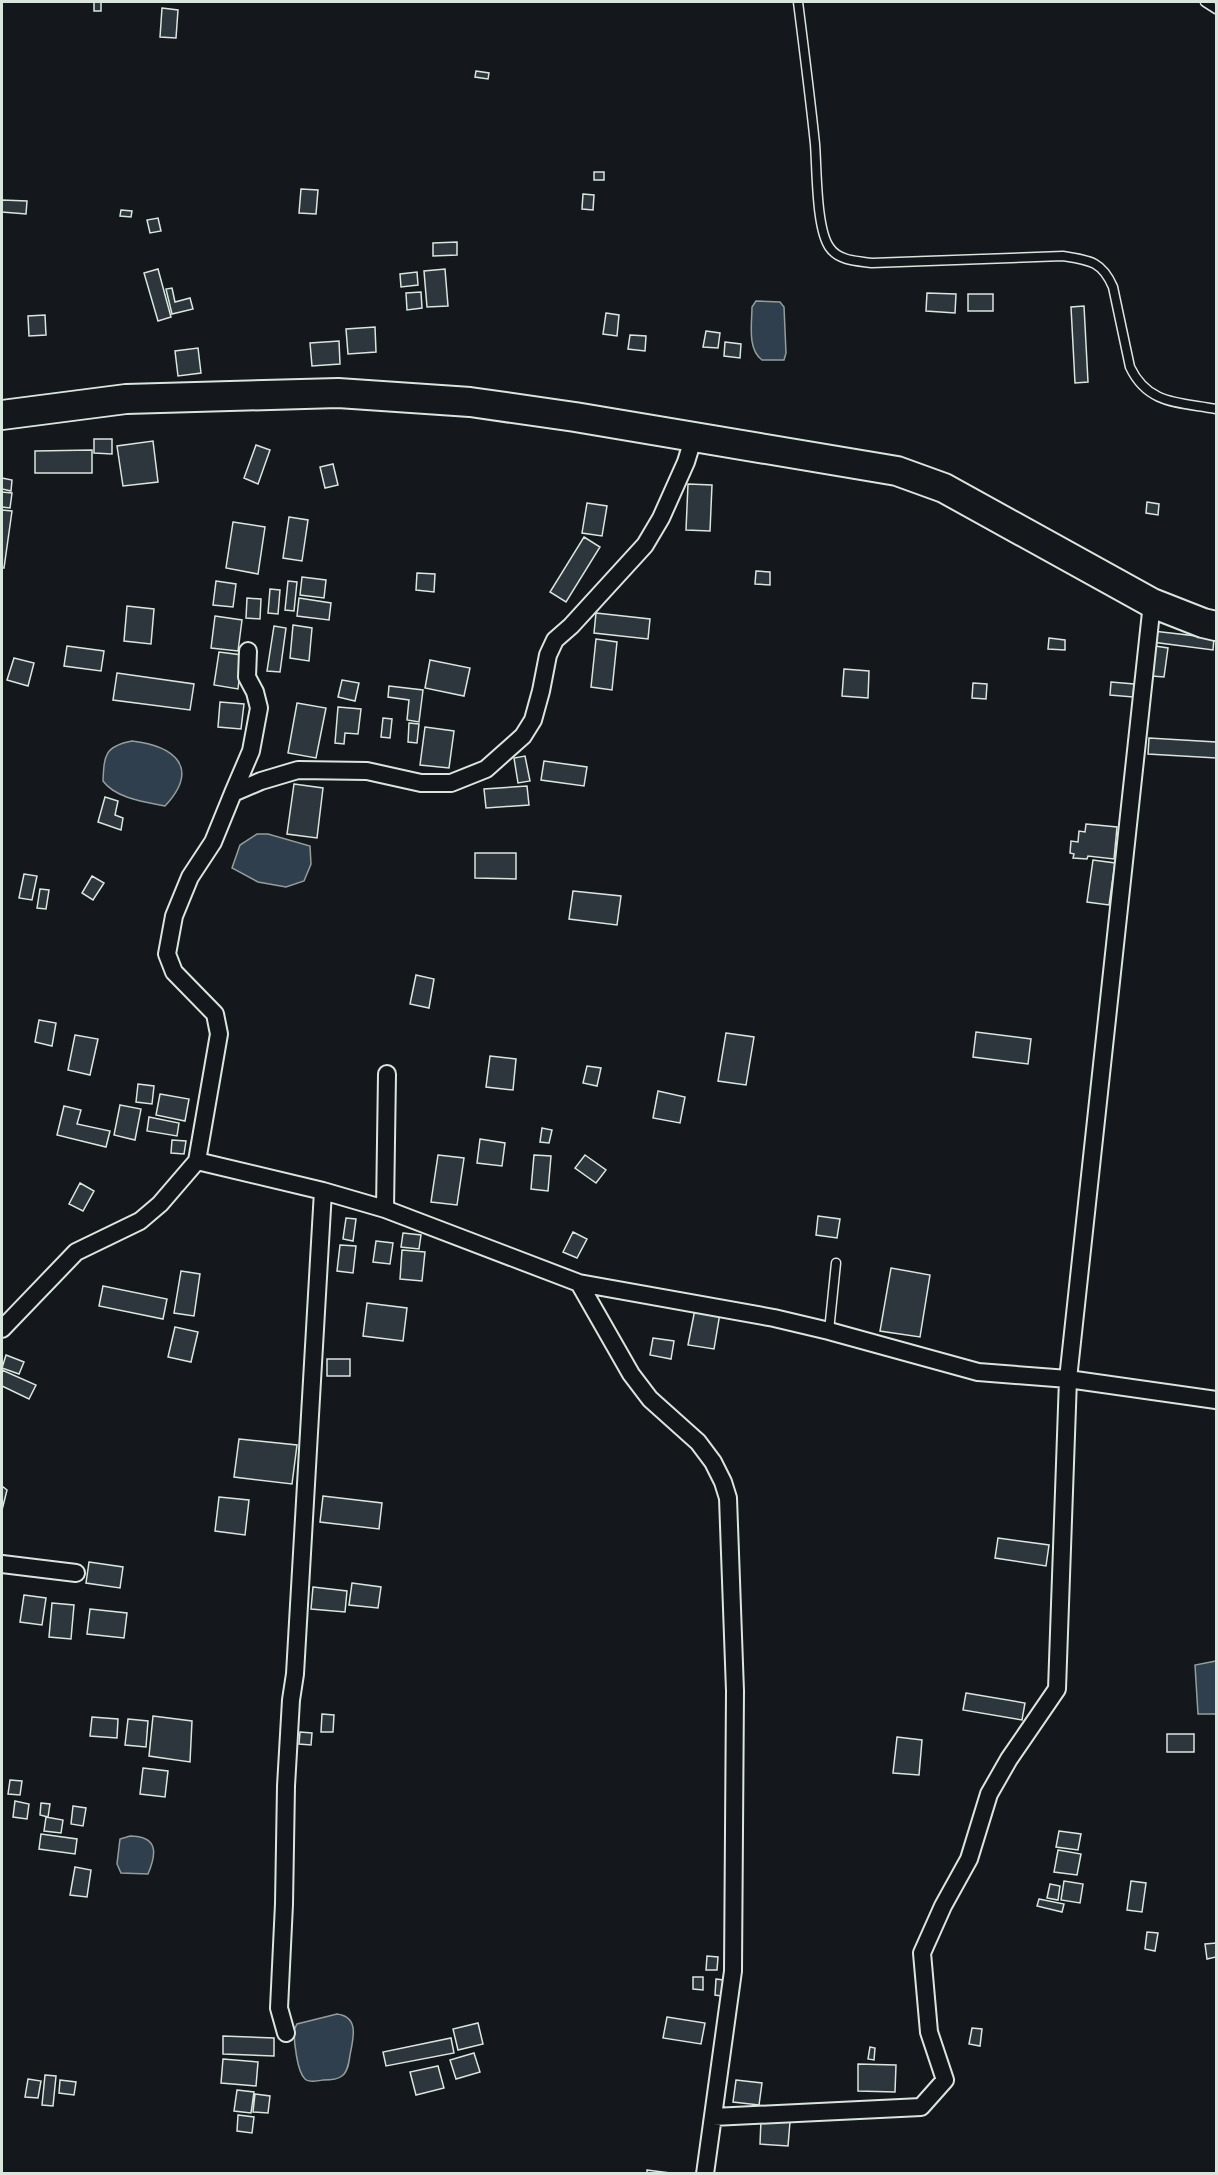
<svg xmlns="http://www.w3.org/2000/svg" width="1218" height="2175" font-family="Mulish,sans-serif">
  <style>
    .water { fill: #2f3f4d; stroke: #939e99; stroke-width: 1.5 }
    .building { fill: #2c363c; stroke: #d8e6dc; stroke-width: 1.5 }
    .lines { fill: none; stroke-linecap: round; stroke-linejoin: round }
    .lane-casing { stroke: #d8e6dc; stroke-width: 11 }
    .street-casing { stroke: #d8e6dc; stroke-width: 20 }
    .highway-casing { stroke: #d8e6dc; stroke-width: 32 }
    .lane { stroke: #14181c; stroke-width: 8 }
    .street { stroke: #14181c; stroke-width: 16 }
    .highway { stroke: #14181c; stroke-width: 28 }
  </style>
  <rect width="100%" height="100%" fill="#14181c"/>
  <path class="water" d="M756 301 780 302 784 307 786 353 784 360H762C747 349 752 323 752 307Z
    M132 741C174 746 201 767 165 806 145 802 115 798 103 781 104 755 105 746 132 741Z
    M257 834H268L310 846 311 864 304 881 286 887 258 882 232 868 240 845Z
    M1216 1661V1714H1198L1195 1665Z
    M130 1836C158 1836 157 1853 148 1874L121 1873 117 1864 120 1839Z
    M337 2014C360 2017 353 2039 350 2055 349 2062 348 2072 342 2076 337 2080 329 2080 323 2080 318 2081 309 2083 305 2079 297 2072 294 2041 294 2030L297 2024Z"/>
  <path class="building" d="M94 2H101V11H94Z
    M162 8 178 10 176 38 160 37Z
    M476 71 489 73 488 79 475 77Z
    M594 172H604V180H594Z
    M301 189 318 190 316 214 299 213Z
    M583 194 594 195 593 210 582 209Z
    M2 200 27 201 26 214 2 212Z
    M121 210 132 211 131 217 120 216Z
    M158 218 161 231 150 233 147 220Z
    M457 242V255L433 256V243Z
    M158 269 171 317 158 321 144 273Z
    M445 269 448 306 427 307 424 271Z
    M417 272 418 285 401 287 400 274Z
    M172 288 175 302 190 298 193 309 172 314 166 289Z
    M421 292 422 308 407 310 406 293Z
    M927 293 956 294 955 313 926 311Z
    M968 294H993V311H968Z
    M1084 306 1088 382 1075 383 1071 307Z
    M606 313 619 315 617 336 603 334Z
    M45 315 46 335 29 336 28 316Z
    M375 327 376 352 348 354 346 329Z
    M706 331 720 333 718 348 703 347Z
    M630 335 646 336 645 351 628 349Z
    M339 341 340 364 312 366 310 343Z
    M725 342 741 344 740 358 724 356Z
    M198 348 201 373 178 376 175 351Z
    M94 439H112V454L94 453Z
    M153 441 158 482 123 486 117 446Z
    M256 445 270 450 258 484 244 478Z
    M92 450V473H35V451Z
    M333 464 338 485 325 488 320 467Z
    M2 478 12 480 11 491 2 489Z
    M688 484 712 485 710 531 686 530Z
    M2 492 12 493 10 508 2 507Z
    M1147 502 1159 504 1158 515 1146 513Z
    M587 503 607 506 602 536 582 533Z
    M2 510 12 511 4 568H2Z
    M289 517 308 520 302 561 283 558Z
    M233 522 265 527 258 574 226 568Z
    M584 537 600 547 566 602 550 592Z
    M756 571 770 572V585L755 584Z
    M417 573 435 574 434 592 416 590Z
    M302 577 326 580 324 598 300 595Z
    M216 581 236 584 233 607 213 605Z
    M288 581 297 582 294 611 285 610Z
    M270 589 280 590 278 614 268 613Z
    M247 598 261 599 260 619 246 618Z
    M299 598 331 603 329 620 297 616Z
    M127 606 154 609 151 644 124 641Z
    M596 613 650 619 648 639 594 633Z
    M215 616 242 620 238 651 211 648Z
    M293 625 312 628 309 661 290 658Z
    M274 626 286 628 280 672 267 671Z
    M1153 631 1214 638 1213 650 1152 642Z
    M1049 638 1065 640V650L1048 649Z
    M596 639 617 642 612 690 591 687Z
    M67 646 104 651 101 671 64 666Z
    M1155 646 1168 648 1164 677 1152 676Z
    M219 652 242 655 238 689 214 685Z
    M14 658 34 663 28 686 7 680Z
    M430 660 470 668 464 696 425 688Z
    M844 669 869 671 868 698 842 696Z
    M117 673 194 684 190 710 113 700Z
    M342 680 359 683 355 701 338 697Z
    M1111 682 1134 684 1133 697 1110 695Z
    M973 683 987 684 986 699 972 698Z
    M389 686 423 690 419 722 407 720 409 700 388 697Z
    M220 702 244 704 241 729 218 727Z
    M297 703 326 708 316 758 288 753Z
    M338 707 361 709 358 734 345 733 344 744 335 743Z
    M383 718 392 719 390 738 381 737Z
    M409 723 419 724 417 743 408 742Z
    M425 727 454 731 449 768 420 765Z
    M1149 738 1216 742V758L1148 754Z
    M525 756 530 781 518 783 514 758Z
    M544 761 587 767 584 786 541 780Z
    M294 784 323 788 317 838 287 834Z
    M527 786 529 805 486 808 484 789Z
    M105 797 118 801 115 815 123 818 121 830 98 822Z
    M1086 824 1117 827 1114 859 1088 856 1087 859 1073 858 1074 854 1070 853 1071 841 1078 842 1079 831 1085 832Z
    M475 853H516V879L475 878Z
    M1093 860 1115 863 1109 905 1087 902Z
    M24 874 37 876 32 900 19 898Z
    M92 876 104 883 93 900 82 893Z
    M40 889 49 890 46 909 37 908Z
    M573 891 621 896 617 925 569 919Z
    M416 975 434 979 429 1008 410 1004Z
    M39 1020 56 1023 52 1046 35 1042Z
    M976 1032 1031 1039 1028 1064 973 1057Z
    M726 1033 754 1037 746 1085 718 1081Z
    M75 1035 98 1039 90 1075 68 1070Z
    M490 1056 516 1059 513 1090 486 1087Z
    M587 1066 601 1068 597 1086 583 1083Z
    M138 1084 154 1086 152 1104 136 1102Z
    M658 1091 685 1097 680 1123 653 1118Z
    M160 1094 189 1099 185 1121 156 1115Z
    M120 1105 141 1109 135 1140 114 1135Z
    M64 1106 81 1110 77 1124 110 1131 106 1147 57 1135Z
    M149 1117 179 1123 177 1136 147 1131Z
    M542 1128 552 1130 549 1143 540 1142Z
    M480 1139 505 1143 502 1166 477 1163Z
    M172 1140 186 1141 184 1154 171 1153Z
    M438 1155 464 1158 457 1205 431 1202Z
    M534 1155 551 1156 548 1191 531 1189Z
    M585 1155 606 1170 596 1183 575 1168Z
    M80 1183 94 1191 83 1211 69 1204Z
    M818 1216 840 1219 837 1238 816 1235Z
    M346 1218 356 1219 353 1241 343 1239Z
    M573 1232 587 1239 577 1258 563 1252Z
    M403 1233 421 1235 419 1249 401 1247Z
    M376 1241 393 1243 390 1264 373 1262Z
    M340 1245 356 1246 353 1273 337 1271Z
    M402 1250 425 1252 422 1281 400 1279Z
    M891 1268 930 1275 920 1337 880 1331Z
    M181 1271 200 1274 194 1316 174 1313Z
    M103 1286 167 1299 163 1319 99 1306Z
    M367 1303 407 1308 403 1341 363 1336Z
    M695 1309 720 1313 714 1349 688 1345Z
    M175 1327 198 1332 191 1362 168 1357Z
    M653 1338 674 1341 671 1359 650 1355Z
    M6 1355 24 1362 19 1374 2 1368Z
    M327 1359H350V1376H327Z
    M2 1370 36 1385 29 1399 2 1386Z
    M239 1439 297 1445 292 1484 234 1477Z
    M2 1486 7 1490 2 1510Z
    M323 1496 382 1503 379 1529 320 1522Z
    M219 1497 249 1500 245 1535 215 1531Z
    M998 1538 1049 1545 1046 1566 995 1558Z
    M89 1562 123 1567 120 1588 86 1583Z
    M352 1583 381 1587 378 1608 349 1605Z
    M313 1587 347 1591 345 1612 311 1609Z
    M24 1595 46 1598 42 1625 20 1622Z
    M52 1603 74 1605 71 1639 49 1637Z
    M90 1609 127 1613 124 1638 87 1634Z
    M966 1693 1025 1703 1022 1720 963 1710Z
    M322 1714 334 1715 333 1732H321Z
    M153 1716 192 1721 190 1762 149 1756Z
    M92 1717 118 1719 117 1738 90 1736Z
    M128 1719 148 1721 146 1747 125 1745Z
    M300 1732 312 1733 311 1745 299 1744Z
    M1167 1734H1194V1752H1167Z
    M897 1737 922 1740 919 1775 893 1773Z
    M143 1768 168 1771 165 1797 140 1794Z
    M10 1780 22 1781 20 1795 8 1794Z
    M15 1801 29 1804 27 1819 13 1817Z
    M41 1803 50 1804 48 1817 40 1815Z
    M73 1806 86 1808 83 1826 71 1824Z
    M46 1817 63 1820 61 1833 44 1831Z
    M1059 1831 1081 1834 1078 1850 1056 1847Z
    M41 1834 77 1839 75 1854 39 1849Z
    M1058 1850 1081 1854 1077 1875 1054 1872Z
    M75 1867 91 1870 87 1897 70 1895Z
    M1064 1881 1083 1884 1080 1903 1061 1900Z
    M1131 1881 1146 1883 1142 1912 1127 1910Z
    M1050 1884 1060 1886 1058 1900 1047 1898Z
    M1039 1899 1064 1904 1062 1912 1037 1906Z
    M1147 1932 1158 1933 1155 1951 1145 1949Z
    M1216 1943V1957L1207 1959 1205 1944Z
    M707 1956 718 1957 717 1970H706Z
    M693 1977H703V1990L693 1989Z
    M716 1979 723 1980 721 1996 715 1995Z
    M667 2017 705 2023 701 2044 663 2038Z
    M478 2023 483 2044 458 2050 453 2029Z
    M972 2028 982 2029 980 2046 969 2044Z
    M223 2036 274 2038V2056L223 2054Z
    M451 2038 454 2053 386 2066 383 2052Z
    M870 2047 875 2048 874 2060 868 2059Z
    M474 2053 480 2072 456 2079 450 2060Z
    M223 2059 258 2062 256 2086 221 2083Z
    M858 2064 896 2065 895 2092 858 2091Z
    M438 2066 444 2088 416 2095 410 2072Z
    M45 2075 56 2076 53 2106 42 2105Z
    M28 2079 41 2081 38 2098 25 2097Z
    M60 2080 76 2082 74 2095 59 2093Z
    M736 2080 762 2083 759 2105 733 2102Z
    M237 2090 254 2092 251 2113 234 2111Z
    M255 2094 270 2096 268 2113 253 2112Z
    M238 2115 254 2117 252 2133 237 2131Z
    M761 2120 790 2122 788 2146 760 2144Z
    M647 2170 670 2173V2174H647Z"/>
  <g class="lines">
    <defs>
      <path id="lane" d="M798 2C804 49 810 96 815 144 817 169 816 230 830 248 839 261 858 261 872 263L1063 256C1089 260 1102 261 1113 287L1130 367C1148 405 1179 402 1216 409
        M1205 2 1216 9
        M829 1331 836 1263"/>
      <path id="street" d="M233 793 251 751 259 708 255 692 247 677 248 651
        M197 1161 219 1034 215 1014 174 972 167 954 174 916 190 877 213 842 233 793 261 781 298 770 367 771 421 783H451L486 769 523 736 533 720 541 691 548 655 555 640 571 626 645 545 661 518 686 462 694 436
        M385 1209 387 1074
        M579 1283 774 1318 829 1331 978 1372 1068 1379 1216 1400
        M2 1329 76 1252 140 1221 160 1204 197 1161 323 1191 385 1209 579 1283 631 1374 650 1399 698 1442 713 1462 723 1482 728 1498 735 1691 733 1971 705 2174
        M2 1564 76 1573
        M286 2033 279 2008 284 1904 286 1786 291 1700 295 1674 323 1191
        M713 2117 921 2107 945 2080 929 2032 922 1953 943 1906 969 1859 989 1794 1009 1759 1057 1689 1068 1379 1152 603"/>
      <path id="highway" d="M2 415 126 399 338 393 470 402 575 417 897 471 944 488 1152 603 1203 623 1216 626"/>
    </defs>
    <use href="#lane" class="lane-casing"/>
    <use href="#street" class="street-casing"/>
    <use href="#highway" class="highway-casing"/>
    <use href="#lane" class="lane"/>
    <use href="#street" class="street"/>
    <use href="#highway" class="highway"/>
  </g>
  <rect width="1218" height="2175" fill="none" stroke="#d8e6dc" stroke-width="6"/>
</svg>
